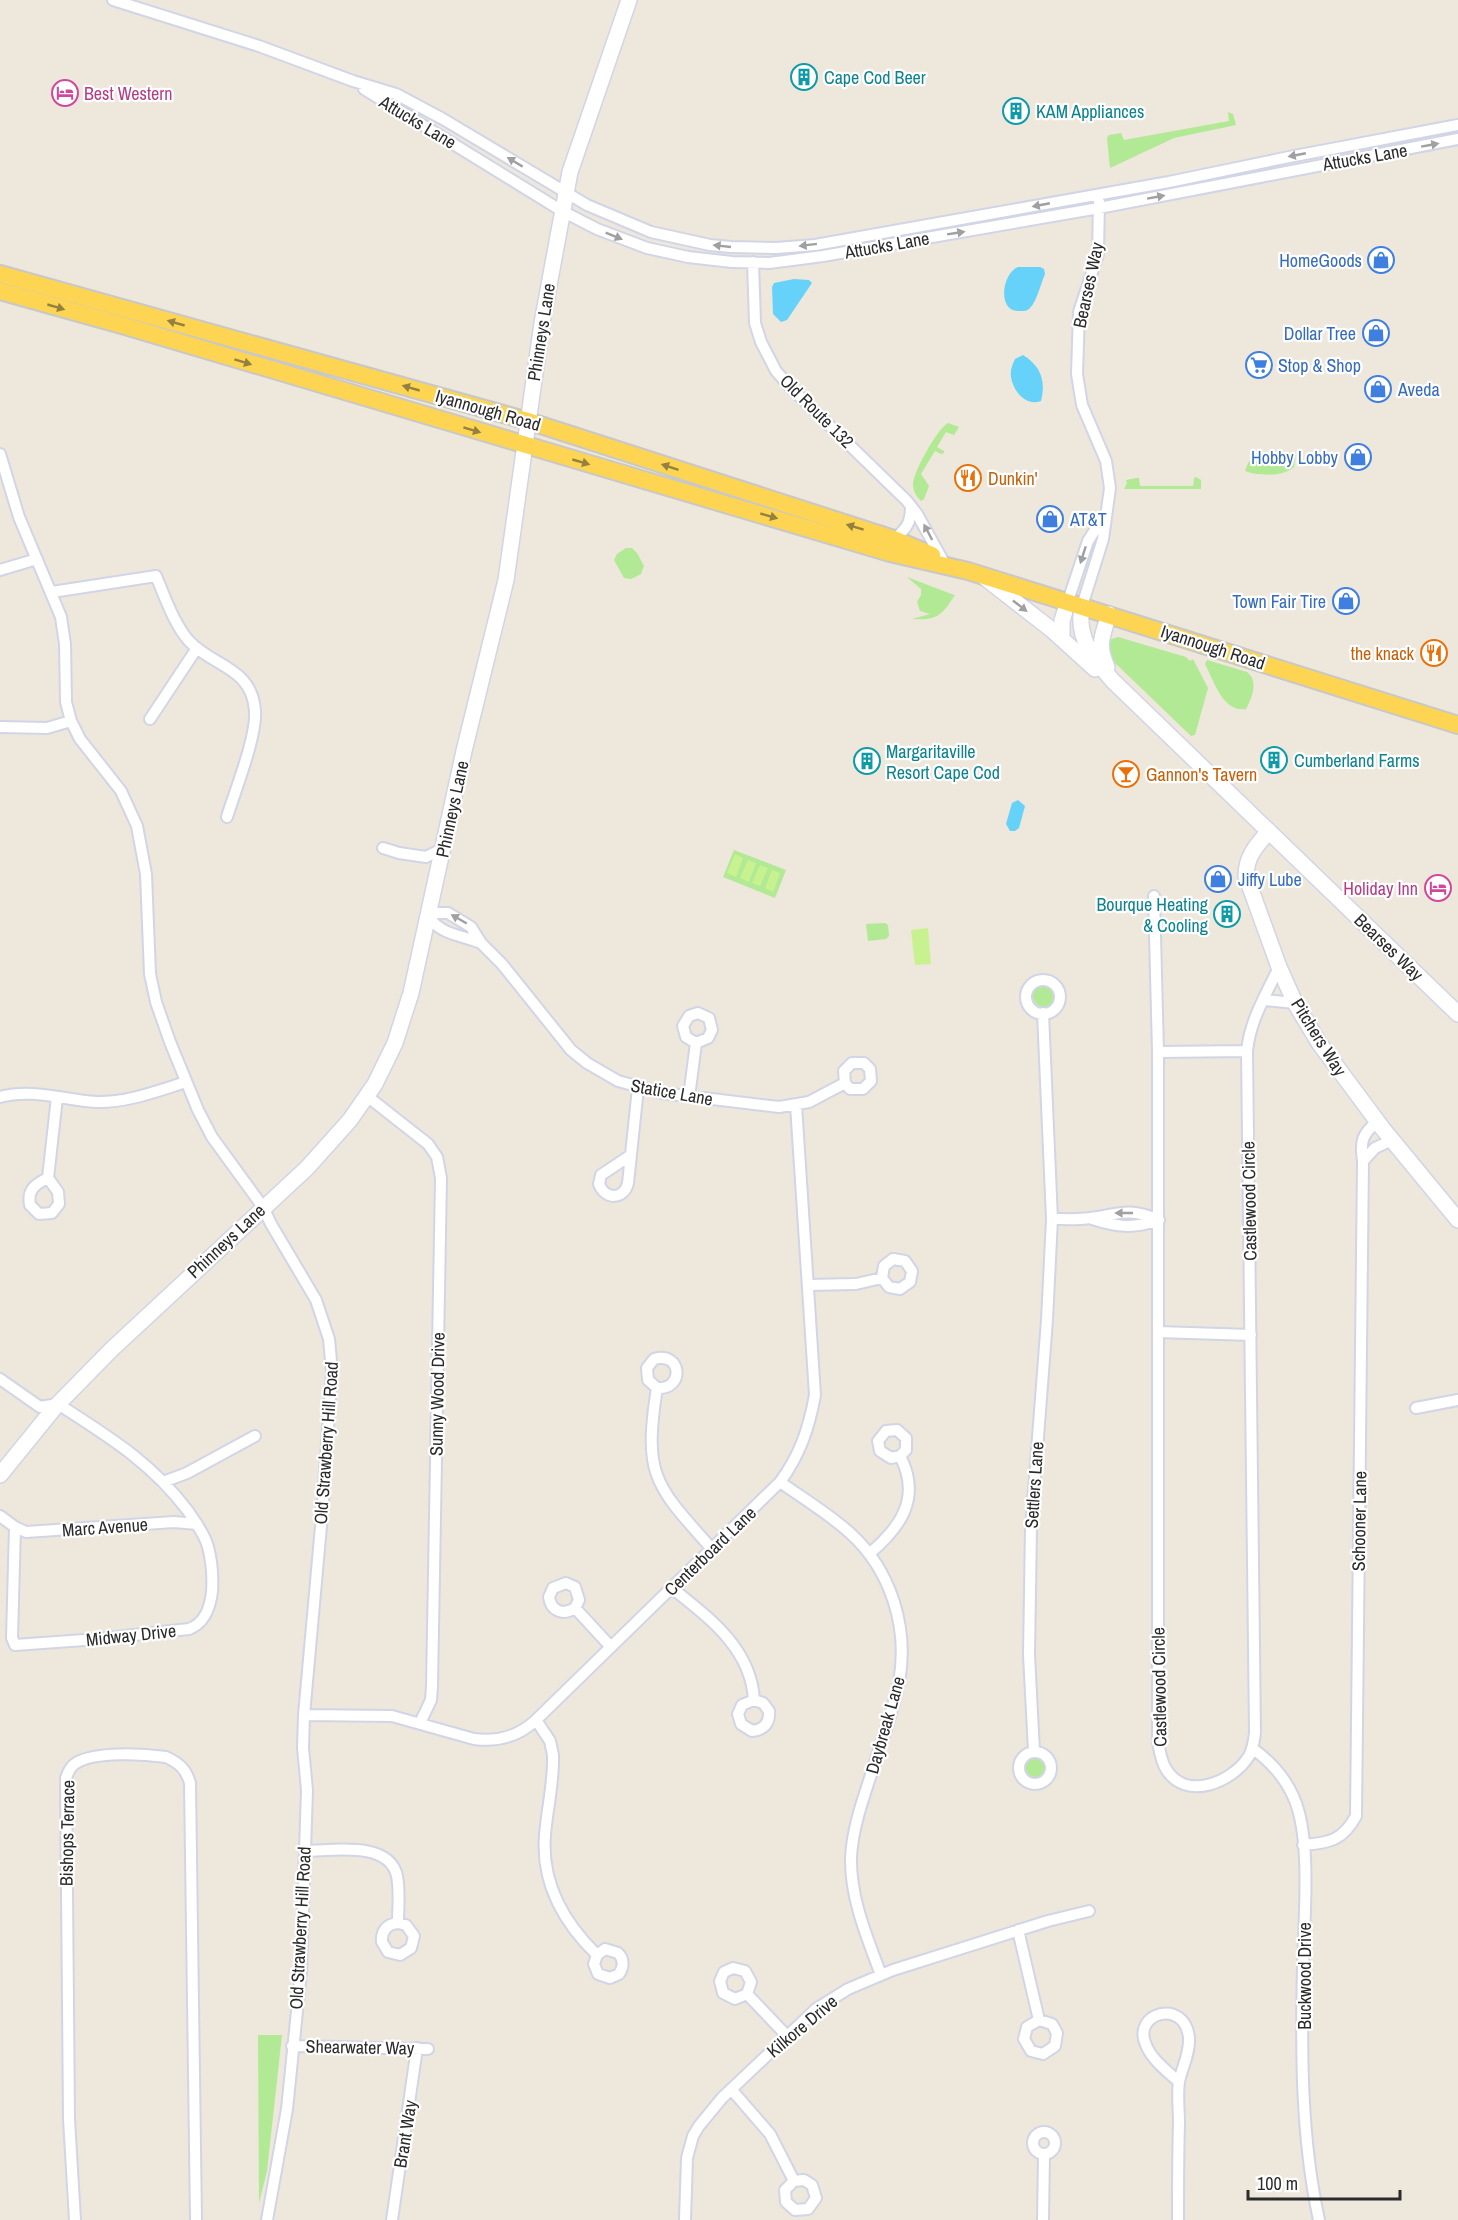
<svg xmlns="http://www.w3.org/2000/svg" width="1458" height="2220" font-family="'Archivo Narrow',sans-serif">
  <style>
    .green { fill: #b1e994 }
    .pitch { fill: #c8f28f }
    .water { fill: #66d2f9 }
    .lines { fill: none; stroke-linecap: round; stroke-linejoin: round }
    .street-casing { stroke: #d1d5e5; stroke-width: 14 }
    .secondary-casing { stroke: #d1d5e5; stroke-width: 18 }
    .primary-casing { stroke: #c8c8c8; stroke-width: 20 }
    .street { stroke: #fff; stroke-width: 10 }
    .secondary { stroke: #fff; stroke-width: 15 }
    .primary { stroke: #fdd553; stroke-width: 16 }
    .oneway { fill: #a0a0a0 }
    .oneway2 { fill: #94803f }
    .labels { text-anchor: middle; dominant-baseline: central; stroke-width: 4.5; stroke-linejoin: round; paint-order: stroke }
    .culture-label { font-size: 18px; fill: #0d838f; stroke: #fff; text-anchor: start }
    .hotel-label { font-size: 18px; fill: #b23c85; stroke: #fff; text-anchor: start }
    .street-label { font-size: 18px; fill: #2b2b2b; stroke: #fff }
    .shop-label { font-size: 18px; fill: #366cbe; stroke: #fff; text-anchor: end }
    .food-label { font-size: 18px; fill: #c56008; stroke: #fff; text-anchor: start }
  </style>
  <rect width="100%" height="100%" fill="#eee7dc"/>
  <path class="green" d="M1228 112 1233 114 1236 125 1174 138 1110 168 1107 138 1109 135 1121 133 1124 140 1229 121Z
    M948 423 959 427 954 435 946 432 937 447 944 451V453L941 454 935 451 921 474 929 486 924 499 921 501C916 496 913 491 913 484 914 471 937 429 948 423Z
    M1267 452H1296L1294 467C1284 477 1257 476 1245 471 1249 459 1254 453 1267 452Z
    M1136 478H1139L1140 486H1193L1194 478 1196 477 1201 480V489H1124L1127 483 1126 480Z
    M626 548H632L637 553 644 566 641 574 631 579 624 578 614 560 617 554Z
    M907 577 954 595H955C942 615 937 621 912 619L930 614 920 611 917 602 921 595V589Z
    M1118 637 1186 657 1190 661 1193 659 1208 688 1195 735 1191 736 1113 661 1107 650 1109 640Z
    M1207 660 1247 672C1259 681 1252 698 1246 709 1223 713 1214 681 1205 664Z
    M734 850 786 870 775 898 723 877Z
    M885 923 888 925 889 936 886 939 868 941 866 924Z
    M1033 996a11 11 0 1 1 22 0a11 11 0 1 1-22 0Z
    M1024 1767a11 11 0 1 1 22 0a11 11 0 1 1-22 0Z
    M258 2035H282L267 2171 259 2203Z"/>
  <path class="pitch" d="M735 854 743 858 736 877 727 873Z
    M748 860 756 863 749 882 740 878Z
    M760 865 768 868 760 886 752 883Z
    M772 870 780 873 773 892 765 888Z
    M928 928 931 964 915 965 911 930Z"/>
  <path class="water" d="M1018 267H1040L1044 269 1045 274C1041 283 1037 301 1030 308 1027 311 1025 311 1021 311 996 313 1002 273 1018 267Z
    M794 279 809 280 812 283 787 320 781 322 773 314 772 287 774 283Z
    M1023 355C1041 366 1046 381 1041 401 1026 407 1013 391 1011 377 1010 371 1012 365 1015 359Z
    M1018 800 1025 806 1019 828 1015 831H1010L1006 824 1012 803Z"/>
  <g class="lines">
    <defs>
      <path id="street" d="M113 0 259 46 353 81 396 94 443 119 587 205 651 232 710 245 731 247 776 248 815 245 1169 182 1289 157 1458 125
        M364 89 562 211 597 229 647 248 688 257 732 262 769 263 823 256 1099 208 1458 139
        M753 262 755 323 761 342 776 371 792 389 907 501 917 514 942 559
        M0 454 19 517 61 617 65 644 66 702 71 721 80 739 121 791 137 826 146 874 150 974 156 1002 170 1042 198 1110 212 1137 263 1207 271 1224 316 1300 329 1339 332 1372 322 1515 304 1715 303 1748 307 1790 301 1972 287 2109 267 2220
        M894 539C907 529 911 522 911 506
        M0 570 37 559
        M52 592 156 576C165 597 174 624 189 641 213 667 252 667 255 711 257 736 235 791 227 817
        M1068 601 1088 541 1104 516
        M1082 606 1103 539 1110 488 1106 461 1082 405 1077 374 1079 312 1098 254 1099 202
        M150 719 197 648
        M0 727 47 728 71 721
        M383 848 399 853 426 857 444 848
        M1154 896 1158 1052V1742C1160 1752 1161 1761 1166 1769 1186 1802 1233 1782 1249 1756 1253 1749 1254 1741 1255 1733L1247 1051C1250 1020 1266 995 1279 967
        M481 943C461 935 441 935 429 917L437 913H448L471 927 481 943 502 964 571 1050 587 1063 618 1081 662 1093 779 1107 809 1102 845 1083 850 1089H863L871 1081 870 1069 864 1063H852L844 1071 845 1083
        M1026 997a17 17 0 1 1 34 0a17 17 0 1 1-34 0Z
        M1264 1000 1295 1003
        M1158 1052 1247 1051
        M367 1096 428 1144 437 1157 441 1178 432 1686 431 1700 420 1723
        M0 1097C32 1088 64 1100 96 1102 126 1103 157 1091 186 1082
        M689 1097 696 1043 708 1038 712 1030 709 1018 698 1013 689 1016 683 1026 686 1037 696 1043
        M1377 1122C1362 1134 1360 1142 1363 1161L1375 1148 1392 1140
        M631 1155 601 1175 599 1184C605 1200 624 1200 628 1183L638 1088
        M48 1178 58 1192 59 1204 52 1213 39 1214 30 1205C27 1190 35 1184 48 1178L57 1097
        M1052 1219C1064 1219 1078 1220 1090 1218 1120 1214 1128 1207 1159 1220
        M1092 1219C1117 1227 1133 1229 1159 1220
        M808 1285 856 1284 882 1278 889 1287 900 1289 910 1282 912 1271 905 1261 893 1259 884 1266 882 1278
        M1158 1332 1251 1335
        M0 1379 40 1407 58 1404C109 1437 151 1462 188 1511 195 1522 205 1534 208 1547 212 1562 213 1577 212 1592 210 1608 205 1623 189 1629L98 1639 15 1645 12 1638 15 1527 0 1516
        M657 1388 648 1380 647 1368 654 1359C682 1351 685 1390 657 1388 643 1476 655 1485 712 1549
        M1416 1408 1458 1400
        M163 1482 187 1473 255 1436
        M780 1482C804 1499 829 1514 850 1533 891 1570 909 1628 899 1682 894 1707 885 1732 877 1756 867 1789 853 1822 851 1857 850 1898 867 1937 881 1975
        M15 1527 26 1532 174 1522 197 1524
        M869 1554C900 1528 922 1498 900 1456L906 1450V1438L897 1430 886 1431 878 1441 880 1451 891 1458 900 1456
        M672 1588C709 1618 751 1648 754 1700L763 1703 769 1711C770 1723 764 1730 752 1731L741 1724 738 1714 742 1705 754 1700
        M575 1608C563 1616 551 1611 549 1597L553 1588 566 1583 575 1587 579 1600 575 1608 611 1647
        M304 1715 392 1716 474 1739C497 1742 519 1736 536 1720L780 1482C800 1455 809 1428 815 1395L796 1105
        M536 1720 550 1741 553 1755C554 1782 547 1809 545 1835 541 1883 563 1922 597 1955L594 1964 598 1974 610 1978 619 1974C624 1967 624 1959 618 1953L605 1949 597 1955
        M1252 1748C1274 1764 1292 1785 1299 1813 1310 1855 1304 1922 1303 1967 1301 2050 1301 2138 1319 2220
        M1034 1751 1029 1655 1031 1528 1047 1320 1052 1219 1043 1013
        M1019 1768a16 16 0 1 1 32 0a16 16 0 1 1-32 0Z
        M1303 1845C1330 1843 1343 1840 1356 1816L1363 1161
        M305 1851C332 1851 389 1840 397 1876 400 1891 398 1907 398 1923 387 1924 381 1931 382 1942L388 1952 400 1955 411 1948 414 1936 406 1925 398 1923
        M1018 1930 1039 2020 1052 2024 1057 2033 1055 2046 1043 2054 1031 2051 1024 2039 1027 2027 1039 2020
        M747 1994 751 1982 745 1971 733 1968 724 1972 720 1981 723 1993 735 1999 747 1994 787 2036
        M292 2046 428 2049
        M731 2089 770 2134 794 2181 804 2180 812 2185 816 2198 808 2209 795 2210 786 2202 785 2190 794 2181
        M1033 2143a11 11 0 1 1 22 0a11 11 0 1 1-22 0Z
        M75 2220 69 2119 66 1778C68 1772 71 1766 76 1763 95 1751 144 1754 166 1757 179 1763 186 1769 190 1783L196 2220
        M392 2220 417 2048
        M685 2220 687 2158 693 2136 699 2126 722 2098 816 2009 848 1989 893 1970 1048 1921 1089 1911
        M1043 2220 1044 2154
        M1178 2220C1178 2188 1178 2156 1179 2123 1179 2110 1177 2095 1179 2082 1182 2067 1190 2054 1189 2038 1185 1997 1131 2013 1146 2045 1152 2060 1167 2071 1179 2082"/>
      <path id="secondary" d="M984 577 1052 630 1095 669
        M1082 606C1076 638 1093 658 1113 681L1458 1014
        M1062 639V621L1068 601
        M1107 667C1097 645 1102 637 1109 614
        M1269 831C1257 845 1246 856 1246 876L1279 967 1295 1003 1319 1043 1383 1129 1458 1220
        M0 1475 56 1406 112 1349 307 1168 350 1120 375 1084 395 1043 411 993 464 751 506 580 542 323 570 172 629 0"/>
      <path id="primary" d="M0 274 528 421 894 539 932 555
        M0 291 122 325 890 553 968 571 1458 725"/>
    </defs>
    <use href="#street" class="street-casing"/>
    <use href="#secondary" class="secondary-casing"/>
    <use href="#primary" class="primary-casing"/>
    <use href="#street" class="street"/>
    <use href="#secondary" class="secondary"/>
    <use href="#primary" class="primary"/>
  </g>
  <defs><path id="oneway-solid" d="M-6-.8H1V-3.2L6.5 0L1 3.2V.8H-6Z" transform="scale(1.5)"/></defs>
  <g class="oneway">
    <use href="#oneway-solid" transform="translate(1430 145) rotate(-10)"/>
    <use href="#oneway-solid" transform="translate(1297 155) rotate(169)"/>
    <use href="#oneway-solid" transform="translate(515 162) rotate(-149)"/>
    <use href="#oneway-solid" transform="translate(1156 197) rotate(-10)"/>
    <use href="#oneway-solid" transform="translate(1041 205) rotate(169)"/>
    <use href="#oneway-solid" transform="translate(956 233) rotate(-9)"/>
    <use href="#oneway-solid" transform="translate(614 236) rotate(22)"/>
    <use href="#oneway-solid" transform="translate(808 245) rotate(173)"/>
    <use href="#oneway-solid" transform="translate(722 246) rotate(-174)"/>
    <use href="#oneway-solid" transform="translate(928 532) rotate(-118)"/>
    <use href="#oneway-solid" transform="translate(1083 555) rotate(108)"/>
    <use href="#oneway-solid" transform="translate(1020 606) rotate(38)"/>
    <use href="#oneway-solid" transform="translate(459 919) rotate(-150)"/>
    <use href="#oneway-solid" transform="translate(1124 1213) rotate(180)"/>
  </g>
  <g class="oneway2">
    <use href="#oneway-solid" transform="translate(56 307) rotate(16)"/>
    <use href="#oneway-solid" transform="translate(176 323) rotate(-164)"/>
    <use href="#oneway-solid" transform="translate(243 362) rotate(17)"/>
    <use href="#oneway-solid" transform="translate(411 388) rotate(-164)"/>
    <use href="#oneway-solid" transform="translate(472 430) rotate(17)"/>
    <use href="#oneway-solid" transform="translate(581 462) rotate(16)"/>
    <use href="#oneway-solid" transform="translate(670 467) rotate(-162)"/>
    <use href="#oneway-solid" transform="translate(769 516) rotate(16)"/>
    <use href="#oneway-solid" transform="translate(855 527) rotate(-163)"/>
  </g>
  <defs>
    <symbol id="building-ring" viewBox="-11 -11 22 22"><circle r="9.5" fill="#fff" stroke="#0f9aa8" stroke-width="1.5"/><path d="M-4-6H4V6H1V3H-1V6H-4ZM-2.5-4.3h1.7v1.8h-1.7ZM.8-4.3h1.7v1.8H.8ZM-2.5-1h1.7V.8h-1.7ZM.8-1h1.7V.8H.8Z" fill="#0f9aa8"/></symbol>
    <symbol id="hotel-ring" viewBox="-11 -11 22 22"><circle r="9.5" fill="#fff" stroke="#d1479c" stroke-width="1.5"/><path d="M-6-4.5h1.5V1H6V5H4.5V3h-9V5H-6ZM-4 0a1.8 1.8 0 1 1 3.6 0ZM.5 0V-2.5h3Q6-2.5 6 0Z" fill="#d1479c"/></symbol>
    <symbol id="shop-ring" viewBox="-11 -11 22 22"><circle r="9.5" fill="#fff" stroke="#3f7fe0" stroke-width="1.5"/><path d="M-5-2.5h2.3a2.7 3.5 0 0 1 5.4 0H5L5.5 6h-11ZM-1.5-2.5h3a1.5 2.3 0 0 0-3 0Z" fill="#3f7fe0"/></symbol>
    <symbol id="supermarket-ring" viewBox="-11 -11 22 22"><circle r="9.5" fill="#fff" stroke="#3f7fe0" stroke-width="1.5"/><path d="M-6-5.5h2.5l.6 2H6L4.5 2H-2.5L-4.4-4H-6ZM-1.5 3.2a1.3 1.3 0 1 0 .1 0ZM3 3.2a1.3 1.3 0 1 0 .1 0Z" fill="#3f7fe0"/></symbol>
    <symbol id="restaurant-ring" viewBox="-11 -11 22 22"><circle r="9.5" fill="#fff" stroke="#e8710a" stroke-width="1.5"/><path d="M-5-6h1v4h1v-4h1v4h1v-4h1v5L-1.5 .5V6h-2V.5L-5-1ZM5-6V6H3V1.5H1.5Q1.5-4 5-6Z" fill="#e8710a"/></symbol>
    <symbol id="bar-ring" viewBox="-11 -11 22 22"><circle r="9.5" fill="#fff" stroke="#e8710a" stroke-width="1.5"/><path d="M-6-5H6L.8 .8V4.5H3.5V6h-7V4.5H-.8V.8Z" fill="#e8710a"/></symbol>
  </defs>
  <g fill-rule="evenodd">
    <use href="#building-ring" x="789" y="62" width="30" height="30"/>
    <use href="#hotel-ring" x="50" y="78" width="30" height="30"/>
    <use href="#building-ring" x="1001" y="96" width="30" height="30"/>
    <use href="#shop-ring" x="1366" y="245" width="30" height="30"/>
    <use href="#shop-ring" x="1361" y="318" width="30" height="30"/>
    <use href="#supermarket-ring" x="1244" y="350" width="30" height="30"/>
    <use href="#shop-ring" x="1363" y="374" width="30" height="30"/>
    <use href="#shop-ring" x="1343" y="442" width="30" height="30"/>
    <use href="#restaurant-ring" x="953" y="463" width="30" height="30"/>
    <use href="#shop-ring" x="1035" y="504" width="30" height="30"/>
    <use href="#shop-ring" x="1331" y="586" width="30" height="30"/>
    <use href="#restaurant-ring" x="1419" y="638" width="30" height="30"/>
    <use href="#building-ring" x="1259" y="745" width="30" height="30"/>
    <use href="#building-ring" x="852" y="746" width="30" height="30"/>
    <use href="#bar-ring" x="1111" y="759" width="30" height="30"/>
    <use href="#shop-ring" x="1203" y="864" width="30" height="30"/>
    <use href="#hotel-ring" x="1423" y="873" width="30" height="30"/>
    <use href="#building-ring" x="1212" y="899" width="30" height="30"/>
  </g>
  <g class="labels">
    <g class="culture-label">
      <text x="824" y="77">Cape Cod Beer</text>
      <text x="1036" y="111">KAM Appliances</text>
      <text x="886" y="751">Margaritaville<tspan x="886" dy="21">Resort Cape Cod</tspan></text>
      <text x="1294" y="760">Cumberland Farms</text>
      <text x="1208" y="904" text-anchor="end">Bourque Heating<tspan x="1208" dy="21">&amp; Cooling</tspan></text>
    </g>
    <g class="hotel-label">
      <text x="84" y="93">Best Western</text>
      <text x="1418" y="888" text-anchor="end">Holiday Inn</text>
    </g>
    <g class="street-label">
      <text transform="translate(418 122) rotate(31)">Attucks Lane</text>
      <text transform="translate(1365 157) rotate(-10)">Attucks Lane</text>
      <text transform="translate(887 245) rotate(-10)">Attucks Lane</text>
      <text transform="translate(1088 285) rotate(-78)">Bearses Way</text>
      <text transform="translate(541 332) rotate(-81)">Phinneys Lane</text>
      <text transform="translate(488 410) rotate(16)">Iyannough Road</text>
      <text transform="translate(817 411) rotate(45)">Old Route 132</text>
      <text transform="translate(1213 647) rotate(18)">Iyannough Road</text>
      <text transform="translate(452 809) rotate(-78)">Phinneys Lane</text>
      <text transform="translate(1389 947) rotate(44)">Bearses Way</text>
      <text transform="translate(1319 1037) rotate(58)">Pitchers Way</text>
      <text transform="translate(672 1092) rotate(10)">Statice Lane</text>
      <text transform="translate(1249 1201) rotate(-91)">Castlewood Circle</text>
      <text transform="translate(226 1241) rotate(-43)">Phinneys Lane</text>
      <text transform="translate(437 1394) rotate(-89)">Sunny Wood Drive</text>
      <text transform="translate(326 1443) rotate(-86)">Old Strawberry Hill Road</text>
      <text transform="translate(1034 1485) rotate(-86)">Settlers Lane</text>
      <text transform="translate(1359 1521) rotate(-89)">Schooner Lane</text>
      <text transform="translate(105 1527) rotate(-4)">Marc Avenue</text>
      <text transform="translate(710 1551) rotate(-44)">Centerboard Lane</text>
      <text transform="translate(131 1635) rotate(-6)">Midway Drive</text>
      <text transform="translate(1159 1687) rotate(-91)">Castlewood Circle</text>
      <text transform="translate(885 1725) rotate(-74)">Daybreak Lane</text>
      <text transform="translate(67 1833) rotate(-89)">Bishops Terrace</text>
      <text transform="translate(300 1928) rotate(-87)">Old Strawberry Hill Road</text>
      <text transform="translate(1304 1976) rotate(-90)">Buckwood Drive</text>
      <text transform="translate(802 2026) rotate(-40)">Kilkore Drive</text>
      <text transform="translate(360 2047) rotate(1)">Shearwater Way</text>
      <text transform="translate(405 2134) rotate(-81)">Brant Way</text>
    </g>
    <g class="shop-label">
      <text x="1362" y="260">HomeGoods</text>
      <text x="1356" y="333">Dollar Tree</text>
      <text x="1278" y="365" text-anchor="start">Stop &amp; Shop</text>
      <text x="1398" y="389" text-anchor="start">Aveda</text>
      <text x="1338" y="457">Hobby Lobby</text>
      <text x="1070" y="519" text-anchor="start">AT&amp;T</text>
      <text x="1326" y="601">Town Fair Tire</text>
      <text x="1238" y="879" text-anchor="start">Jiffy Lube</text>
    </g>
    <g class="food-label">
      <text x="988" y="478">Dunkin'</text>
      <text x="1414" y="653" text-anchor="end">the knack</text>
      <text x="1146" y="774">Gannon's Tavern</text>
    </g>
  </g>
  <path d="M1248 2190v9h152v-9" fill="none" stroke="#2b2b2b" stroke-width="3"/>
  <text x="1257" y="2190" font-size="18" fill="#2b2b2b" stroke="#ffffff" stroke-width="4.5" paint-order="stroke">100 m</text>
</svg>
